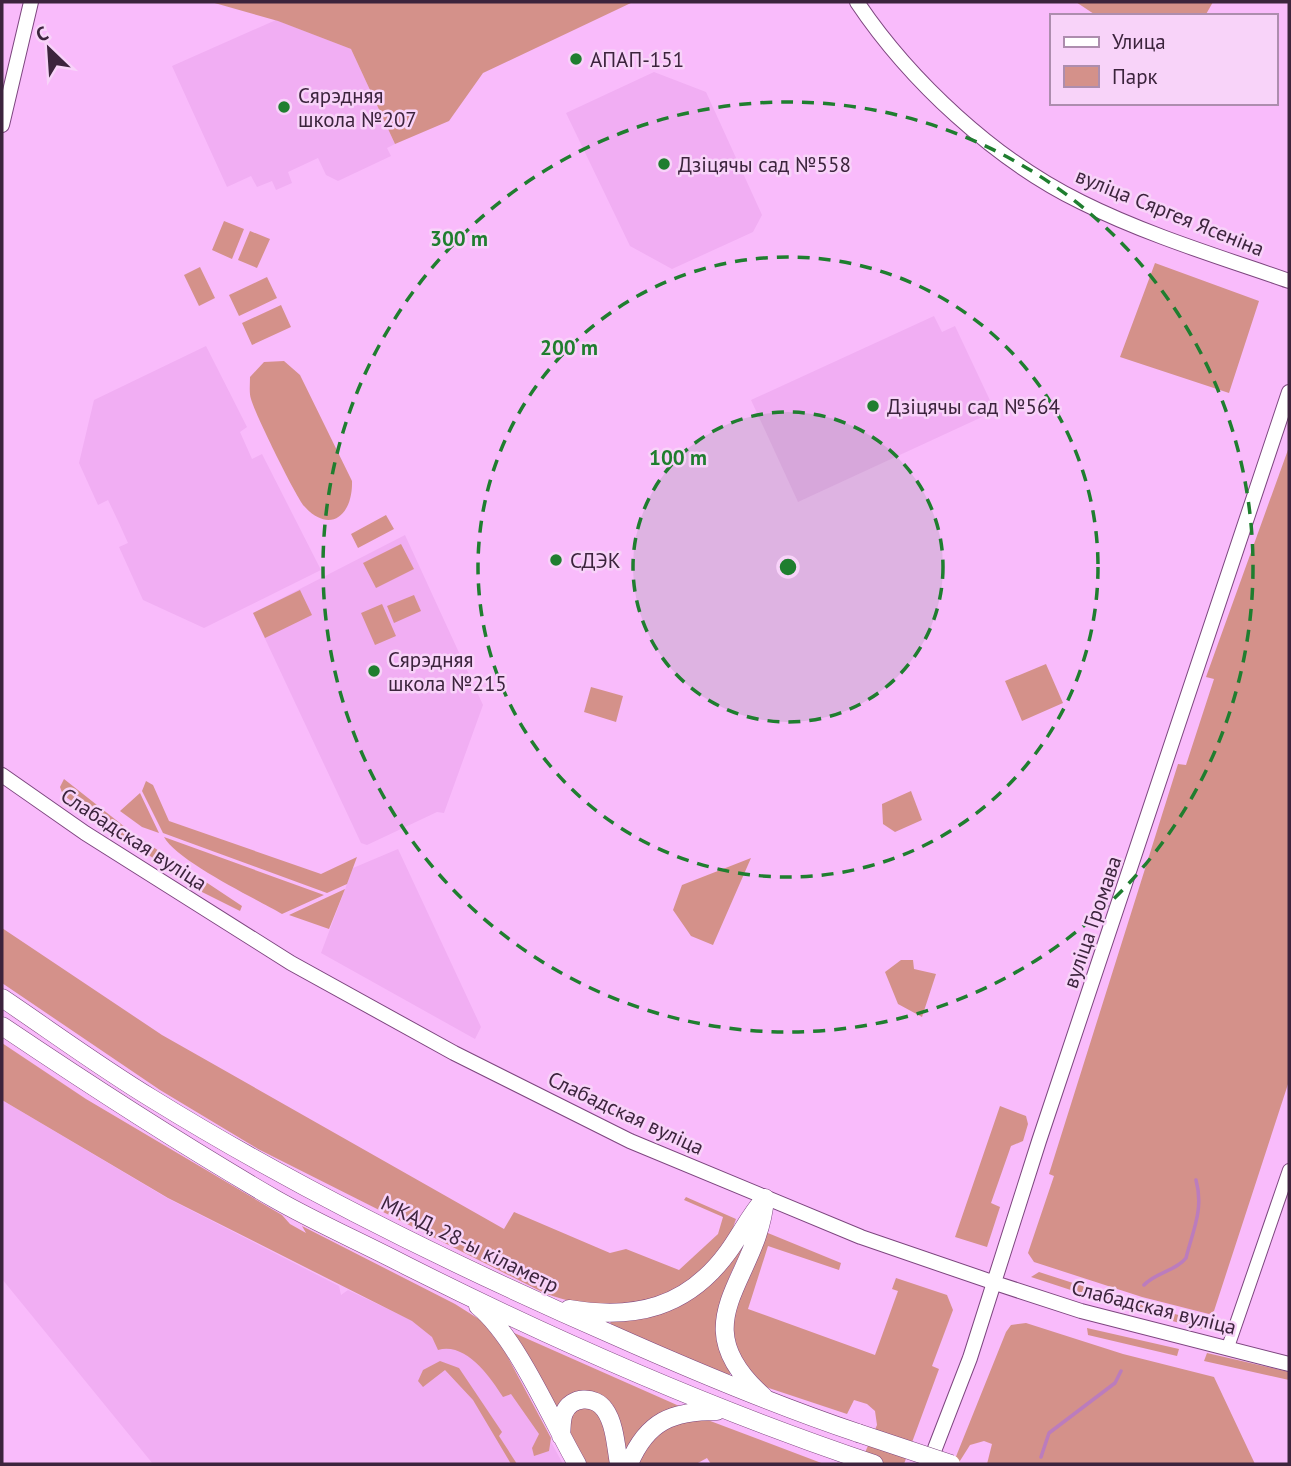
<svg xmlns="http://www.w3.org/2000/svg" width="1291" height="1466" font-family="'PT Sans',sans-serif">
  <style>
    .built { fill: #f1aef3 }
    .green { fill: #d4918a }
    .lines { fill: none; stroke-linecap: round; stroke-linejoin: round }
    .stream { stroke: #bb7cbd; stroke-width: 3.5 }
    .tertiary-casing { stroke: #7d467f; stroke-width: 14 }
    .secondary-casing { stroke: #7d467f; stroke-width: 16 }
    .trunk-casing { stroke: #7d467f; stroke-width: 19 }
    .tertiary { stroke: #fff; stroke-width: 12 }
    .secondary { stroke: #fff; stroke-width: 14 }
    .trunk { stroke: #fff; stroke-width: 18 }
    .trunk-bridge-casing { stroke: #7d467f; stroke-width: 19; stroke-linecap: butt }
    .trunk-bridge { stroke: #fff; stroke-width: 18 }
    .ring { fill: none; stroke: #1f7e2f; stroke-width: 3.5; stroke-dasharray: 12 9 }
    .poi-dot { fill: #1f7e2f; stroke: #f8d3f9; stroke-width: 2.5 }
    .labels { text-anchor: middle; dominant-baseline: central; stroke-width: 5; stroke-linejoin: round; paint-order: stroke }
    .poi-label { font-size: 21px; fill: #3c243d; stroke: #f8d3f9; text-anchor: start }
    .street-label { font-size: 21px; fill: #3c243d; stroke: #f8d3f9 }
    .centre { fill: #1f7e2f; stroke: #f8d3f9; stroke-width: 3.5 }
    .ring-label { font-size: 21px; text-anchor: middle; font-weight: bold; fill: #1f7e2f; stroke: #f8d3f9; stroke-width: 5; stroke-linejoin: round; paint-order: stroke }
  </style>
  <rect width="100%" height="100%" fill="#f9bbfb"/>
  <path class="built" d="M276 20 351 49 395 144 387 148 391 156 338 181 326 175 318 158 288 172 292 183 276 190 272 181 257 187 251 176 227 187 172 66Z
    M654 72 706 92 762 215 753 232 672 269 630 246 566 113Z
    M934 316 942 332 955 326 995 411 798 502 751 400Z
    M206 346 247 427 240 432 252 459 262 454 321 570 204 628 143 600 119 547 128 543 119 523 108 500 98 505 79 463 94 400Z
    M405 535 483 705 444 813 437 812 367 845 361 843 253 613Z
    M398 849 481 1027 475 1039 321 953 353 868Z
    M2 1100 167 1198 339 1286 341 1295 348 1290 511 1368 563 1464H153L2 1279Z"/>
  <path class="green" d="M211 2H633L483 73 449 121 395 144 351 49 278 21Z
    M1076 2H1213L1205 16H1097Z
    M224 221 244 229 232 259 212 250Z
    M250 231 270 239 257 268 238 260Z
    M1155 263 1259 301 1229 393 1120 357Z
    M200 267 215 298 199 306 184 275Z
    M267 277 277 298 239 316 229 295Z
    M281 305 291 327 252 345 242 323Z
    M284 361 300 375 352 481C353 515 330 535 304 506 295 495 255 414 251 399 249 393 250 384 250 377L264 362Z
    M1289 447V1081L1214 1311 1209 1314 1142 1297 1034 1262 1028 1253 1054 1176 1049 1174 1178 764 1186 765 1214 679 1206 677Z
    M386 515 394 529 358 548 351 534Z
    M401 544 414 569 376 588 363 563Z
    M300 590 312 615 265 638 253 613Z
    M414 595 421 611 394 623 387 606Z
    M382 604 396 636 375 645 361 613Z
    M1046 664 1063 703 1022 721 1005 681Z
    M591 687 623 696 616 722 584 712Z
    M64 779 135 835 242 906 240 911 200 891 63 795 60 787Z
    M146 781 153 785 169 821 321 874 357 857 347 884 327 893 163 833 142 791Z
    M911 791 922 820 895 832 883 824 882 804Z
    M140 793 159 833 142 827 120 811Z
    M164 837 324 895 282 914C256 899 177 861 164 837Z
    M751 858 713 945 691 936 673 910 682 885Z
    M345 889 329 929 289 915Z
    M2 928 162 1035 504 1229 514 1212 610 1253 626 1249 679 1270 718 1234 723 1217 684 1200 686 1197 736 1219C711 1303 617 1321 544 1293L258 1149 160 1090 2 983Z
    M901 960H913L914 969 936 974 922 1017 898 1004 885 972Z
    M2 1043 86 1099 282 1215 290 1224 306 1233 302 1226 455 1304 482 1321 504 1350 551 1438 549 1451 534 1456 532 1448 539 1434 511 1394 503 1397C490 1377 466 1342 438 1350L432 1337 412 1321 168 1198 2 1100Z
    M1000 1106 1026 1116 1028 1124 1023 1141 1011 1146 991 1203 1000 1207 987 1247 955 1237Z
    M755 1222C732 1275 699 1317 731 1373L728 1376 611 1325 610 1320 660 1311Z
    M763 1231 841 1263 839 1270 768 1246 748 1309 875 1355 898 1291 892 1289 896 1278 947 1295 953 1310 932 1366 939 1369 904 1464H860L877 1425 875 1411 867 1404 854 1400 847 1414 757 1384 745 1372 729 1326Z
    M1039 1272 1138 1304 1208 1323 1206 1330 1135 1311 1031 1277Z
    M1026 1323 1123 1354 1214 1377 1255 1464H987L992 1444 984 1441 970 1445 958 1464H953L1006 1332 1011 1325Z
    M503 1328 686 1409 623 1462 601 1400 556 1414Z
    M1087 1328 1179 1349 1177 1356 1088 1335Z
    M1207 1353 1289 1372V1380L1204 1361Z
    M440 1361 459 1368 502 1432 499 1436 517 1464H511L473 1400 445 1370 423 1387 418 1381 423 1370Z
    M585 1405 601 1414 612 1464H586L566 1429 567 1417Z
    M697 1416 824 1464H711L707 1458 696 1464H633L658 1428Z"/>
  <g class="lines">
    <path class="stream" d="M1144 1285C1156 1272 1176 1271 1186 1258 1193 1230 1204 1209 1196 1180
      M1041 1457 1049 1433 1115 1383 1121 1371"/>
    <defs>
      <path id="tertiary" d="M1228 1347 1289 1170"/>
      <path id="secondary" d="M857 2C910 81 995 160 1081 202 1147 235 1220 257 1289 281
        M2 125 31 2
        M2 775 85 833 291 963 454 1053 630 1141 861 1237 995 1283 1081 1311 1289 1364
        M929 1464 970 1358 1039 1141 1289 392"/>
      <path id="trunk" d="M2 998C51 1031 100 1067 151 1098 298 1189 455 1266 613 1335 694 1371 774 1405 858 1433
        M2 1026C91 1086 182 1145 275 1199 317 1223 363 1243 407 1266 558 1342 713 1410 874 1464
        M478 1306C517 1338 551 1419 577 1464
        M569 1309C635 1320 687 1308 728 1252 741 1234 750 1215 765 1198
        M764 1397C678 1321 759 1281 765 1198
        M561 1436C562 1428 561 1420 564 1413 571 1396 595 1395 605 1410 615 1424 616 1448 619 1464
        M629 1464C647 1421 672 1411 717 1411"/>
    </defs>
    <use href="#tertiary" class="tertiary-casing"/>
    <use href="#secondary" class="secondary-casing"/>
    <use href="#trunk" class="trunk-casing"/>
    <use href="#tertiary" class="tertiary"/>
    <use href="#secondary" class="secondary"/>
    <use href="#trunk" class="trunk"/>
    <defs>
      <path id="trunk-bridge" d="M858 1433 951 1464"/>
    </defs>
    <use href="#trunk-bridge" class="trunk-bridge-casing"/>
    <use href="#trunk-bridge" class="trunk-bridge"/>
  </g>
  <circle cx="788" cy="567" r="155" fill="#1f7e2f" fill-opacity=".12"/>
  <g class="ring">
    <circle cx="788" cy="567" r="155"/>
    <circle cx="788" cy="567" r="310"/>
    <circle cx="788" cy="567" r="465"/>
  </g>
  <g class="poi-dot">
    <circle cx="576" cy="59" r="7"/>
    <circle cx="284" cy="107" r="7"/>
    <circle cx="664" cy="164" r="7"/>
    <circle cx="873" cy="406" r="7"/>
    <circle cx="556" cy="560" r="7"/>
    <circle cx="374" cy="671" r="7"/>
  </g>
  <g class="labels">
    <g class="poi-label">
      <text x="590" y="59">АПАП-151</text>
      <text x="298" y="95">Сярэдняя<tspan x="298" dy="24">школа №207</tspan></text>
      <text x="678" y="164">Дзіцячы сад №558</text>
      <text x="887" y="406">Дзіцячы сад №564</text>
      <text x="570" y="560">СДЭК</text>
      <text x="388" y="659">Сярэдняя<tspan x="388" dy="24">школа №215</tspan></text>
    </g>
    <g class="street-label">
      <text transform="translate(1170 212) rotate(22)">вуліца Сяргея Ясеніна</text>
      <text transform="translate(134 839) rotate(33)">Слабадская вуліца</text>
      <text transform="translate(1092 922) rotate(-71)">вуліца Громава</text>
      <text transform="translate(626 1113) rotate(25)">Слабадская вуліца</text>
      <text transform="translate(470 1244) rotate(26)">МКАД, 28-ы кіламетр</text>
      <text transform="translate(1154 1307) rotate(14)">Слабадская вуліца</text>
    </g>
  </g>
  <circle cx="788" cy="567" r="10" class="centre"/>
  <g class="ring-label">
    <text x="459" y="246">300 m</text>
    <text x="569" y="355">200 m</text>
    <text x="678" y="465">100 m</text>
  </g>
  <rect width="1291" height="1466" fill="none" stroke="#3c243d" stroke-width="7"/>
  <rect x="1050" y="14" width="228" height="91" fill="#f8d3f9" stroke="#ad8dae" stroke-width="2"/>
  <rect x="1064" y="37" width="35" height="10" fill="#ffffff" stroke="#ad8dae" stroke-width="2"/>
  <text x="1112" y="49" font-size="21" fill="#3c243d">Улица</text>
  <rect x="1064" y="66" width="35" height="21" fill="#d4918a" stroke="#ad8dae" stroke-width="2"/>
  <text x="1112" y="84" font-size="21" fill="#3c243d">Парк</text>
  <g transform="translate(49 49) rotate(335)" stroke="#f8d3f9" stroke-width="5" paint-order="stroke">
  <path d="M0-5L12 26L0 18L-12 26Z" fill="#3c243d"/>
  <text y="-10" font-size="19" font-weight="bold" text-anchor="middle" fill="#3c243d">С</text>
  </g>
</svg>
